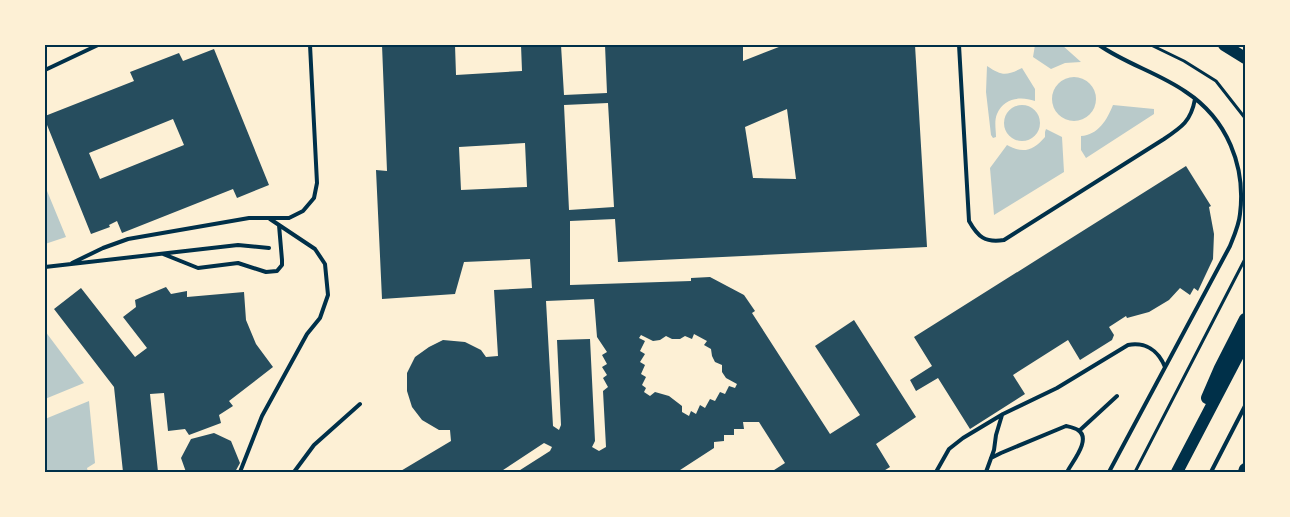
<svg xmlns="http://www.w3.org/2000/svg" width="1290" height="517" font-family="Signika,sans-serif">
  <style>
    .green { fill: #b9caca }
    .building { fill: #264d5e; fill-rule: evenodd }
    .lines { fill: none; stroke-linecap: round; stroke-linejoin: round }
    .path { stroke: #003049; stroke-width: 3 }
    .service { stroke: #003049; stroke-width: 4 }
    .primary { stroke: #003049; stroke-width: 12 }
    .neatline { fill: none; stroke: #003049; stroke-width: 2 }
  </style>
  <rect width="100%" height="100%" fill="#fdf0d5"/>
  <path class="green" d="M1035 45H1062L1081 62 1065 63 1051 69 1033 57Z
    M987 66C1002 76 1006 76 1022 68L1035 89V101C1020 96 1004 98 997 114 994 121 996 130 996 137L993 138 991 135 986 92Z
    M1052 99a22 22 0 1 1 44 0a22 22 0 1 1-44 0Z
    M1113 105 1154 109V114L1086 158 1081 150V136C1098 135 1107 120 1113 105Z
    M1004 123a18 18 0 1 1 36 0a18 18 0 1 1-36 0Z
    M1046 129 1062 137 1064 172 994 215 990 168 1007 145C1023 154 1033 151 1045 137V132Z
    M45 186 66 237 45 244Z
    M45 331 84 383 45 399Z
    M89 401 95 463 87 468 88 472H45V419Z"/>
  <path class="building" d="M382 45H455L456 75 522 71 521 45H561L564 95 607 93 605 45H743V61L784 45H915L927 247 618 262 615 219 570 221V285L691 281V278L710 277 744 295 755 311 752 313 830 434 860 415 815 346 854 320 916 417 876 444 890 467 882 472H771L785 463 759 422H743L744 429H734V435H724V441L714 442V448L677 472H517L550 451 552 447 544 443 500 472H399L451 441 450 430H439L422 420 412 407 407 391V373L415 357 429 347 443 340 465 342 481 350 486 357 498 356 494 290 532 288 530 259 464 262 455 294 382 299 376 170 387 171ZM608 103 614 207 569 210 564 105ZM787 109 796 179 753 178 745 127ZM525 143 527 187 461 190 459 147ZM594 299 597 337 607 352 602 355 607 364 602 367 607 375 603 378 608 387 603 391 606 447 599 451 592 447 595 441 590 339 557 340 561 425 559 430 553 426 546 301ZM694 334 707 341 704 345 711 349 712 356 715 362 722 365V372L726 378 737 384 735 388 729 386 725 394 720 392 715 401 710 399 705 408 700 405 696 414 691 411 689 416 682 412V406L669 396 655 392 650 396 644 392 646 388 642 385 646 377 641 374 645 365 640 362 645 354 640 351 645 341 639 338 641 335 653 341 660 340 666 336 672 339H680L685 336 692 339Z
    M214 49 269 185 237 198 233 189 122 233 117 221 109 225 110 227 91 234 45 120V116L134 81 130 72 179 53 183 61ZM173 119 184 145 100 179 89 153Z
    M1186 166 1211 206 1209 207 1214 234 1213 259 1198 291 1194 288 1190 295 1180 288 1169 300 1149 312 1127 318 1126 316 1109 327 1114 335 1112 340 1080 360 1068 340 1013 375 1025 394 970 429 938 378 916 391 910 380 932 366 914 337Z
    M166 287 171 294 187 291V297L244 292 246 320 256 344 273 367 229 401 233 406 219 415 221 423 189 435 185 429 168 431 164 393 150 394 158 472H123L114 387 54 309 81 288 135 357 147 348 123 317 136 307 135 300Z
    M214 433 231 441 240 463 235 472H186L181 458 191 439Z"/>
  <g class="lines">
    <path class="path" d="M1151 45 1184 61 1216 81 1245 118
      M1135 472 1245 259"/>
    <path class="service" d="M959 45 969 221C978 237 985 243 1004 240L1164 139C1182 127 1191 121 1195 99
      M1099 45C1126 64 1159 73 1186 92 1227 119 1246 166 1240 214 1239 225 1234 236 1230 246L1109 472
      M45 70 98 45
      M163 254 198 268 238 263 266 272 277 271 282 265V260L279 225
      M72 263 103 248 128 239 249 218H289L303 211 314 198 317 183 310 45
      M45 267 238 245 269 248
      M1079 431 1117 396
      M991 458 1001 453 1066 426C1070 427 1075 428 1078 430 1092 439 1072 462 1067 472
      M240 472 262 416 307 334 320 318 328 295 325 264 315 249 270 219
      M294 472 314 445 360 404
      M936 472 949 449 963 438 1003 414 1057 388 1128 345C1145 342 1158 350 1165 367
      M986 472 994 450 996 435 1002 415
      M1211 472 1245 406"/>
    <path class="primary" d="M1224 45 1245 58
      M1207 398 1220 368 1245 319
      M1177 472 1245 342
      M1244 472 1245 469"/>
  </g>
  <rect width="1290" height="517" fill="none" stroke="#fdf0d5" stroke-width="92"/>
  <rect x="46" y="46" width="1198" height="425" class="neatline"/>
</svg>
